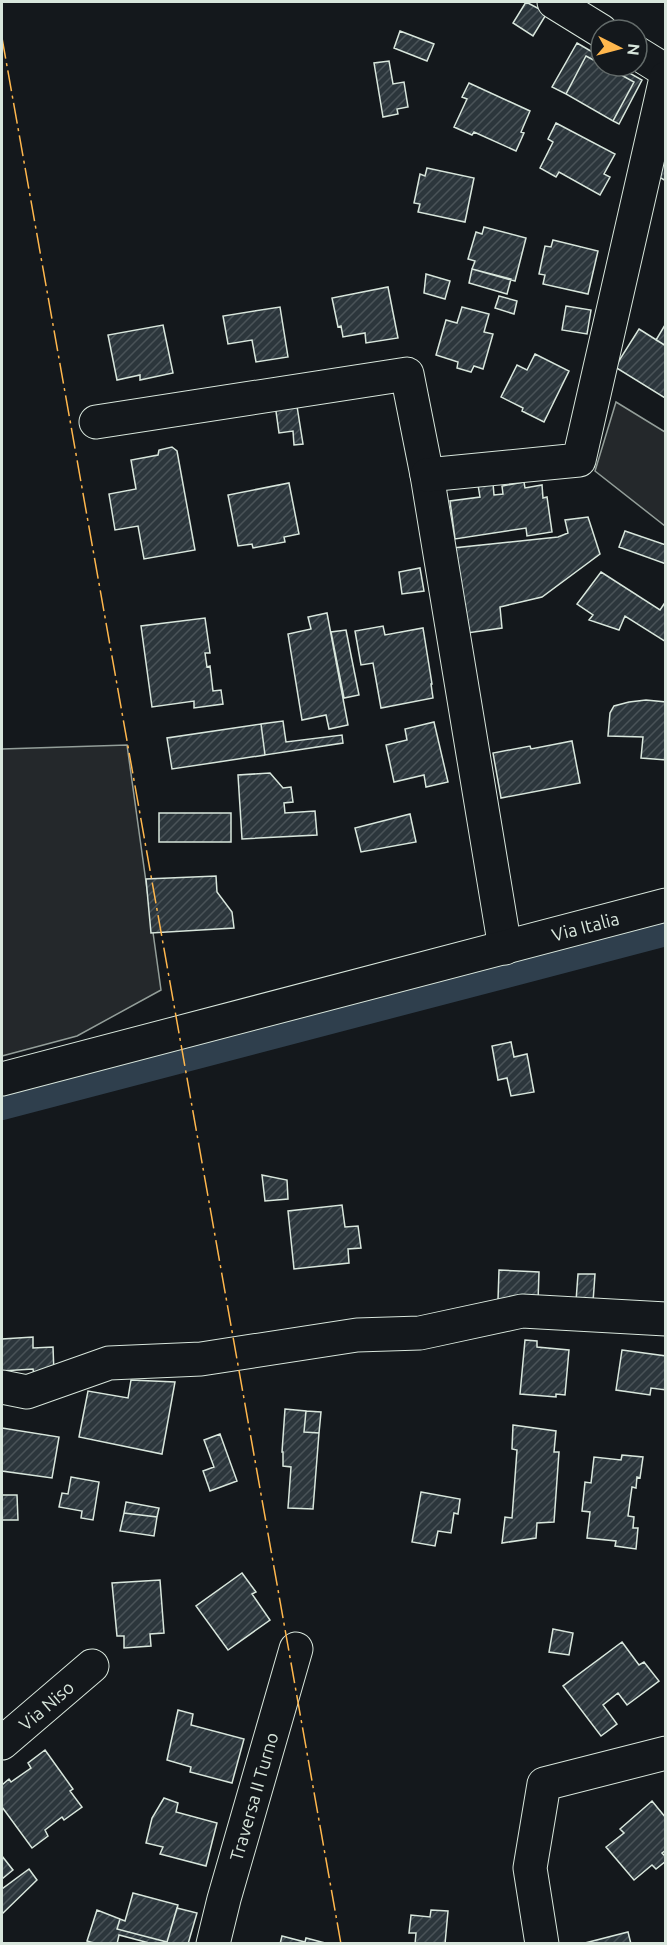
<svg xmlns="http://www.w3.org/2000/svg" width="667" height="1945" font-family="Ubuntu,sans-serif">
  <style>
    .parking { fill: #24282b; stroke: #939e99; stroke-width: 1.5 }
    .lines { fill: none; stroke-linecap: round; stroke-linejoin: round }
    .canal { stroke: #2f3f4d; stroke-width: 30 }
    .building { fill: url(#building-hatch); stroke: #d8e6dc; stroke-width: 1.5 }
    .minor-casing { stroke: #d8e6dc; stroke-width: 35 }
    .minor { stroke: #14181c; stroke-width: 33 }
    .power { stroke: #ffb74d; stroke-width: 1.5; stroke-dasharray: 21 4.5 3 4.5; stroke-linecap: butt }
    .labels { text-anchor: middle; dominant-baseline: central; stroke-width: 4.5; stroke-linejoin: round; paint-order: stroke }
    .street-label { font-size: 18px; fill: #d8e6dc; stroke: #14181c }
  </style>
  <defs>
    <pattern id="building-hatch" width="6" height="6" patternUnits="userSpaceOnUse" patternTransform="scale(1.5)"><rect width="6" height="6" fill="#2c363c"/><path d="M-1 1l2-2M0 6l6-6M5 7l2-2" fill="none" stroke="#4a5358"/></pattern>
  </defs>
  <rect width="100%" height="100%" fill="#14181c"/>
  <path class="parking" d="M616 402 665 432V526L595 471Z
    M127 745 161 990 77 1036 2 1056V749Z"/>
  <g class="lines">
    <path class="canal" d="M2 1105 666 931"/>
  </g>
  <path class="building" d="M526 2 547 13 533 36 513 23Z
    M400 31 434 44 427 61 394 48Z
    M577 43 601 57V64L586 56 566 94 552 87Z
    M586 56 601 64V66H605L634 82 613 121 566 94Z
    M389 61 393 84 404 82 408 107 397 109 398 114 383 117 374 63Z
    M605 66H617L642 80 619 124 613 121 634 82Z
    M469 83 530 111 521 132 524 133 516 151 474 132 472 135 454 127 467 99 462 97Z
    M556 123 615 154 604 174 610 177 600 195 559 172 556 177 540 168 553 142 548 139Z
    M666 148V181L652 173Z
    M427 168 474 178 465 222 418 212 420 204 414 203 420 174 425 176Z
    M484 227 526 238 515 281 472 269 475 261 468 259 476 232 482 234Z
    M553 240 598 251 588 294 543 284 545 275 539 274 545 246 551 247Z
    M472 269 511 279 507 294 469 283Z
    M426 274 450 281 445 299 424 293Z
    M388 287 398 338 366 343 365 333 343 337 341 326 338 327 332 298Z
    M499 296 517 301 514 314 495 308Z
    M566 306 591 310 587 334 562 330Z
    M280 307 288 357 256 362 252 340 228 344 223 316Z
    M462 307 489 314 484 332 493 334 483 369 474 366 471 372 457 368 458 362 436 355 446 320 457 323Z
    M163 325 173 373 140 380V375L117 380 108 335Z
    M665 325 666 326V346L656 340Z
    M639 329 666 346 665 398 615 367Z
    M535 354 569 371 544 422 522 411 523 408 501 397 517 365 527 370Z
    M296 400 303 444 294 445 293 431 279 433 275 404Z
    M172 447 177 451 195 550 144 559 138 526 115 530 109 494 136 489 131 460 158 455 159 450Z
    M524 482 525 488 542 485 543 498 547 497 552 532 527 536 526 528 455 539 450 501 480 497 478 485 493 483 494 495 503 494 502 486Z
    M289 483 299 534 284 537 285 542 253 548 252 544 238 546 228 495Z
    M588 517 600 554 542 597 500 607 502 628 460 634 453 548 558 537 568 533 565 520Z
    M625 531 666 545V564L619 547Z
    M420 568 424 591 402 594 399 572Z
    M601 572 660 610 666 601V642L625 616 619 630 589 620 593 615 577 604Z
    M327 613 348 725 329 729 326 715 302 720 288 634 311 629 308 617Z
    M205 618 210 653H205L207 667 210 666 213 691 221 690 223 704 194 708V701L152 707 141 626Z
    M383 626 385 635 423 628 432 684H431L433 698 381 708 373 663 361 665 355 631Z
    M346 630 359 695 344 698 331 632Z
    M646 700 666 702V760L641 758 643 737 608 736 610 713 614 706 629 702Z
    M283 721 286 742 342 735 343 743 265 755 261 724Z
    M434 722 448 782 426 787 424 775 394 782 386 745 407 740 405 729Z
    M261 724 265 755 172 769 167 738Z
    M572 741 580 783 501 798 493 753 530 746 531 749Z
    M270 773 283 788 291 787 293 802 284 803 285 813 315 811 317 835 242 839 238 775Z
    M159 813H231V842H159Z
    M410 814 416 842 361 852 355 828Z
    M216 876 217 892 232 912 234 928 151 933 146 879Z
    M511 1042 514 1057 527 1054 534 1092 511 1096 507 1078 498 1080 492 1046Z
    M262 1175 287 1180 288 1199 265 1201Z
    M342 1205 345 1227 358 1226 361 1248 348 1249 349 1263 294 1269 288 1211Z
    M499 1270 539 1272 538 1302 498 1300Z
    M578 1274H595L593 1302 576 1301Z
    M33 1337V1348L53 1347 54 1374 34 1375 33 1369 2 1371V1339Z
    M525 1340 537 1341V1347L569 1350 565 1395 556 1394V1397L520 1394Z
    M622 1350 666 1356V1390L651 1388 650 1395 616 1390Z
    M131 1380 175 1382 162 1454 79 1437 88 1391 128 1398Z
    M285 1409 306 1411 304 1432 319 1433 313 1509 288 1508 291 1467 283 1466V1452H282Z
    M306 1411 321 1412 319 1433 304 1432Z
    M513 1425 556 1431 554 1452H559L554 1522 537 1523 536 1538 502 1543 505 1517 512 1518 517 1450 512 1449Z
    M2 1428 59 1437 52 1478 2 1471Z
    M220 1434 237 1481 210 1491 203 1471 214 1467 204 1440Z
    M622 1455 643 1457 640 1478 637 1477 636 1488 632 1487 628 1516 634 1517 633 1528H638L636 1549 615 1546 616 1541 587 1538 590 1512 582 1511 585 1482 591 1483 594 1457 621 1460Z
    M71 1477 99 1482 93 1520 81 1518 82 1511 59 1507 62 1493 68 1494Z
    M421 1492 460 1499 458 1514 454 1513 451 1533 438 1531 435 1546 412 1542Z
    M2 1495H17L18 1520H2Z
    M126 1502 159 1508 157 1517 124 1513Z
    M124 1513 157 1517 154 1536 120 1531Z
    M242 1573 256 1592 252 1594 270 1620 228 1650 196 1606Z
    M160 1580 164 1633 150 1634 151 1646 124 1648V1636H117L112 1583Z
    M553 1629 573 1633 569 1655 549 1652Z
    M622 1642 639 1665 644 1662 659 1681 627 1705 618 1693 603 1705 617 1724 601 1736 563 1686Z
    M178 1710 193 1714 191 1725 244 1739 232 1783 190 1772 191 1767 167 1760Z
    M45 1750 73 1789 70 1791 82 1807 64 1820 62 1817 45 1830 48 1836 32 1848 2 1807V1785L9 1779 11 1782 31 1768 28 1763Z
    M164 1798 178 1803 176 1812 217 1823 206 1866 160 1854 163 1847 146 1843 152 1818Z
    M652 1801 666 1818V1850L662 1853 666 1857V1861L656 1869 652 1865 634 1880 606 1847 624 1833 620 1829Z
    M2 1856 13 1870 2 1879Z
    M29 1869 37 1880 2 1914V1889Z
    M133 1893 178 1905 167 1942 117 1929 120 1919 125 1921Z
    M177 1908 197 1913 188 1944H153L119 1935 117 1944H97L87 1941 97 1910 120 1919 117 1929 167 1942Z
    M431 1910 448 1911 445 1944H415L416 1933H409L411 1915 430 1917Z
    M628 1932 631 1944H581Z
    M282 1936 305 1942 306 1938 329 1944H280Z"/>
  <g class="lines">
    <defs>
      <g id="minor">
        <path d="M554 2 601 31"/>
        <path d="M637 53 666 71"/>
        <path d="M96 422 407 374 427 475 505 948"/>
        <path d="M427 475 579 460 666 78"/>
        <path id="s1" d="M2 1079 666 905"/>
        <path d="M2 1387 27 1392 109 1363 201 1359 357 1335 420 1333 522 1311 666 1319"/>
        <path id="s2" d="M2 1743 92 1666"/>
        <path id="s3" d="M213 1944 224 1899 296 1649"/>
        <path d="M542 1944 530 1868 544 1784 666 1753"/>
      </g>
    </defs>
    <use href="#minor" class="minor-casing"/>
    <use href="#minor" class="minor"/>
    <path class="power" d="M2 38 341 1944"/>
  </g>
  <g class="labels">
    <g class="street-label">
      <text stroke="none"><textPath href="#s1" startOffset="603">Via Italia</textPath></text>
      <text stroke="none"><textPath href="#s2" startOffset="58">Via Niso</textPath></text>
      <text stroke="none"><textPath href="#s3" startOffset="153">Traversa II Turno</textPath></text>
    </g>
  </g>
  <rect width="667" height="1945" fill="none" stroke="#d8e6dc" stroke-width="6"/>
  <g transform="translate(619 48) rotate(96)"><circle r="28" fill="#14181c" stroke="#626a69" stroke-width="1.5"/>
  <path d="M0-4.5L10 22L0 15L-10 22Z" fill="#ffb74d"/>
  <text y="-9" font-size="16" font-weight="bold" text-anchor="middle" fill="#d8e6dc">N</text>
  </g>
</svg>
